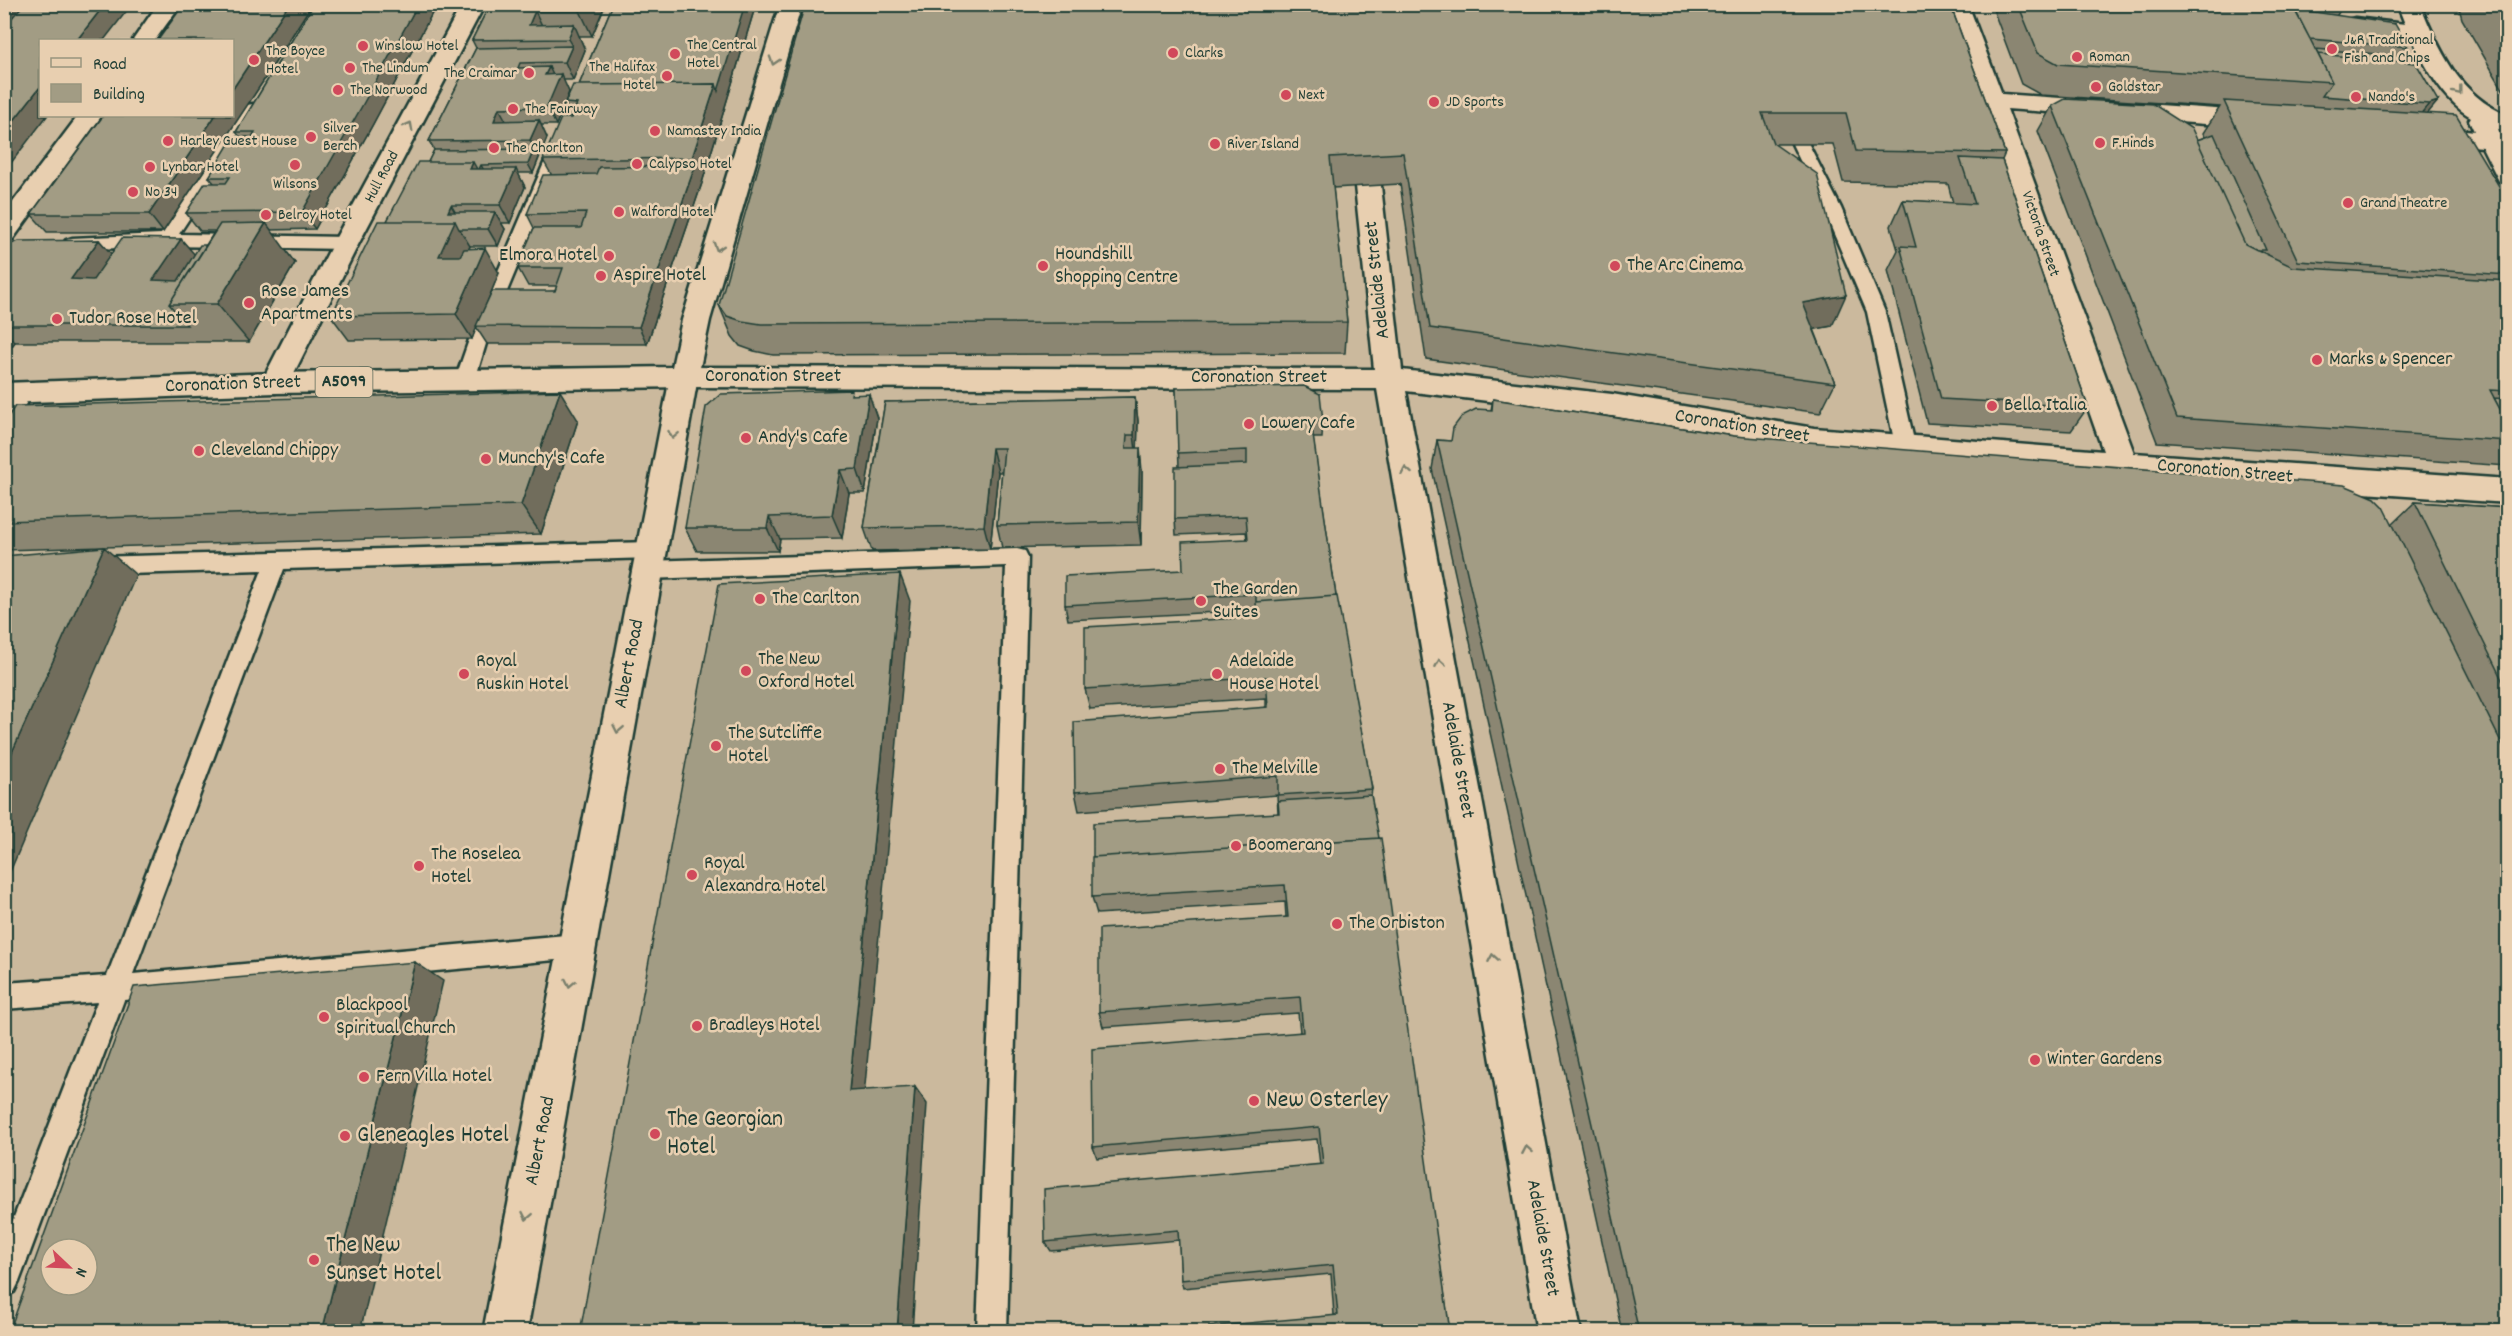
<svg xmlns="http://www.w3.org/2000/svg" width="2512" height="1336" font-family="Dekko,sans-serif">
  <style>
    .built { fill: #cbb99d; fill-rule: evenodd }
    .lines { fill: none; stroke-linecap: round; stroke-linejoin: round }
    .lane-casing { stroke: #1f3d34; stroke-width: 5 }
    .street-casing { stroke: #1f3d34; stroke-width: 5 }
    .secondary-casing { stroke: #1f3d34; stroke-width: 5 }
    .primary-casing { stroke: #1f3d34; stroke-width: 5 }
    .lane { fill: #e8cfb0; fill-rule: evenodd }
    .street { fill: #e8cfb0; fill-rule: evenodd }
    .secondary { fill: #e8cfb0; fill-rule: evenodd }
    .primary { fill: #e8cfb0; fill-rule: evenodd }
    .wall { fill: #8b8672; stroke: #1f3d34; stroke-width: 1.5 }
    .shaded-wall { fill: #716d5c; stroke: #1f3d34; stroke-width: 1.5 }
    .building { fill: #a29c84; stroke: #1f3d34; stroke-width: 1.5; fill-rule: evenodd }
    .oneway { stroke: #797f6c }
    .poi-dot { fill: #d1495b; stroke: #e8cfb0; stroke-width: 2 }
    .labels { text-anchor: middle; dominant-baseline: central; stroke-width: 5; stroke-linejoin: round; paint-order: stroke }
    .far-poi-label { font-size: 16px; fill: #1f3d34; stroke: #e8cfb0; text-anchor: start }
    .far-street-label { font-size: 16px; fill: #1f3d34; stroke: #e8cfb0 }
    .shield { fill: #e8cfb0; stroke: #5b6959; stroke-width: 1.5 }
    .shield-label { font-size: 18px; font-weight: bold; fill: #1f3d34 }
    .poi-label { font-size: 20px; fill: #1f3d34; stroke: #e8cfb0; text-anchor: start }
    .street-label { font-size: 20px; fill: #1f3d34; stroke: #e8cfb0 }
    .near-poi-label { font-size: 24px; fill: #1f3d34; stroke: #e8cfb0; text-anchor: start }
  </style>
  <rect width="100%" height="100%" fill="#dcc6a8"/>
  <filter id="ink" filterUnits="userSpaceOnUse"><feTurbulence type="fractalNoise" baseFrequency=".0167" numOctaves="2"/><feDisplacementMap in="SourceGraphic" scale="12" xChannelSelector="R" yChannelSelector="G"/><feConvolveMatrix kernelMatrix="1 2 1 2 8 2 1 2 1" color-interpolation-filters="sRGB"/></filter>
  <g filter="url(#ink)">
    <path class="built" d="M5 5H2507V1331L5 1332ZM40 40H232V116H40ZM51 1249H87V1285H51Z"/>
    <g class="lines">
      <defs>
        <path id="lane" d="M253 104 261 109 179 234 346 237 352 239 355 243 352 247 346 249 166 246 72 250 66 248 63 244 66 240 72 238 161 234 247 105Z
          M1787 112 1793 113 1795 117 1841 208 1885 312 1915 445 1912 450 1905 453 1898 450 1895 445 1867 312 1823 208 1779 117 1781 113Z
          M561 137 567 138 569 142 488 337 475 380 472 385 465 387 458 385 455 380 470 337 553 142 555 138Z
          M651 542 659 544 662 550 659 556 651 558 284 569 133 974 577 934 586 937 590 946 586 955 577 958 124 1000 19 1282 14 1292 4 1296V1243L97 1002 4 1009V983L107 976 262 570 93 575 85 572 82 566 85 560 93 557Z
          M1017 549 1025 551 1028 557 1007 1332H977L1006 566 647 579 639 576 636 570 639 564 647 561Z"/>
        <path id="street" d="M158 4H181L155 40H133Z
          M462 4H485L359 243 289 383 285 390 275 393 265 390 261 383 333 243Z
          M1946 4H1968L2002 94 2258 112 2267 115 2270 120 2267 125 2258 128 2007 109 2134 453 2508 479V503L2334 491 1814 450 1612 416 1406 391 1581 1332H1537L1377 389 684 387 674 384 670 377 674 370 684 367 1374 369 1355 186 1359 180 1368 178 1377 180 1381 186 1402 370 1612 394 1814 428 2103 451Z
          M2397 4H2420C2439 50 2459 96 2508 115V131L2498 129 2508 149V183L2499 181 2482 147 2426 141 2417 138 2414 133 2417 128 2426 125 2474 131 2469 120 2471 117C2443 101 2425 66 2412 38L2355 32 2347 30 2344 25 2347 20 2355 18 2405 24Z
          M78 116H102L13 239 4 242V214Z
          M18 383 28 386 32 393 14 424 4 427V391L8 386Z"/>
        <path id="secondary" d="M684 367 694 370 698 377 527 1332H483L670 377 674 370Z"/>
        <path id="primary" d="M780 4H802L710 320 698 377 694 384 684 387 275 393 4 403V383L275 373 672 367 682 320Z"/>
      </defs>
      <use href="#lane" class="lane-casing"/>
      <use href="#street" class="street-casing"/>
      <use href="#secondary" class="secondary-casing"/>
      <use href="#primary" class="primary-casing"/>
      <use href="#lane" class="lane"/>
      <use href="#street" class="street"/>
      <use href="#secondary" class="secondary"/>
      <use href="#primary" class="primary"/>
    </g>
    <path class="wall" d="M184 4H312L264 80 163 232H47L31 214Z
      M314 4H437L373 124 315 229 270 230 295 263 249 342H15L12 346H4V248L99 240 111 254 181 239 194 255 206 245 215 231H200L186 213 214 183 209 177 240 137 236 132Z
      M490 4 605 5 592 36H579L585 50 573 80H563L569 92 556 125H541L547 138 533 173H518L525 187 510 223H501L505 229 498 246H470L469 249 499 273 489 297 555 291 557 286H528L518 268 534 228 527 214 551 174 543 160 571 118V117L565 103 579 85 613 4H756L702 183 647 344H487L476 327 472 339 349 340 331 316 387 221 428 162 434 150 429 141 476 48 472 40Z
      M1950 4 2005 153 2002 160 2088 407 2071 431 1927 423 1888 270 1898 250 1891 226 1903 200 1953 203 1948 184 1843 182 1833 144H1775L1832 326 1814 329 1835 383 1820 413 1426 359 1400 184 1333 188 1347 322 1345 353 773 355 754 351 740 346 732 336 719 305Z
      M1991 4H2344L2337 15 2408 47 2402 56 2405 62 2438 101 2427 113 2508 201V466L2157 442 2038 131 2052 106 2197 140 2205 137 2203 133 2220 107 2041 95 2021 84Z
      M2458 4H2508V98L2462 19Z
      M1176 388 1323 421 1322 438H1313L1336 596 1372 789 1371 795 1450 1332 1334 1315 1331 1274 1183 1288 1181 1280 1179 1240 1051 1251 1045 1242 1320 1165 1317 1139 1097 1158 1093 1147 1300 1032 1298 1013 1103 1027 1099 1012 1286 917 1285 902 1097 914 1092 897 1278 813 1277 795 1079 811 1075 792 1266 707V698L1090 709 1085 689 1256 617V610L1068 620 1065 605 1183 570 1247 539 1246 532 1176 535 1175 519 1179 467Z
      M853 395 877 418 865 493H849L842 538 780 539 778 551H697L685 528Z
      M1135 397 1138 421 1137 448 1142 471 1141 545 1002 548 997 525 1002 472H998L990 549 872 551 864 528 885 402Z
      M1493 399 1734 436 2392 524 2415 502 2508 508V1332H1622L1432 469 1437 440 1451 441 1491 410Z
      M578 420 541 534 4 550V423Z"/>
    <path class="shaded-wall" d="M9 4H39L4 44V10Z
      M105 4H132L104 40H77Z
      M289 4H312L264 80 163 232 149 214 215 116H232V90Z
      M418 4H437L373 124 315 229 302 212Z
      M583 4 605 5 592 36 580 11Z
      M745 4H756L702 183 647 344 639 327 695 166 692 158 716 84Z
      M535 11 547 36 529 25Z
      M574 24 585 50 573 80 565 62 572 46 568 39Z
      M549 67 557 83 561 74 569 92 556 125 547 107 545 75Z
      M40 87V116H47L4 172V133Z
      M2438 101 2423 119 2414 122 2429 104Z
      M499 108 509 126 494 121Z
      M539 120 547 138 533 173 528 164 534 149 530 140Z
      M473 162 481 165 486 174 470 169Z
      M516 169 525 187 510 223 500 205Z
      M451 205 461 222 459 228 470 246 454 281 439 256 448 212Z
      M495 212 505 229 498 246 488 229Z
      M266 223 295 263 249 342 217 304Z
      M181 239 196 256 168 298 153 280Z
      M99 240 115 258 87 297 71 279Z
      M485 248 499 273 472 339 456 314Z
      M1846 295 1832 326 1790 334 1803 303Z
      M4 331 15 342 12 346 4 339Z
      M560 391 578 420 541 534 521 505Z
      M869 394 877 418 865 493 857 469Z
      M1135 397 1138 421 1137 458 1134 435Z
      M992 448 998 472 990 549 984 526Z
      M1140 448 1142 471 1141 545 1138 522Z
      M840 470 849 493 842 538 832 515Z
      M769 517 780 539 778 551 767 528Z
      M104 547 136 575 4 886V770Z
      M900 574 910 601 863 1107 849 1091Z
      M415 962 443 981 360 1332H322Z
      M915 1087 927 1104 912 1332H897Z"/>
    <path class="building" d="M4 4H9L4 10Z
      M24 4H105L77 40H40V87L4 133V27Z
      M184 4H289L232 90V40H158Z
      M314 4H418L362 106 302 212 186 213 205 183H226L230 177H209L233 137H252L255 132H236Z
      M490 4H583L580 11H535L529 25 574 24 568 39 472 40Z
      M613 4H745L718 91 716 84 579 85Z
      M805 4H1950L2005 153 1856 151 1846 113H1762L1773 143 1817 174 1846 295 1803 303 1835 383 1430 328 1403 153 1330 157 1347 322 761 324 742 321 727 316 719 305Z
      M2018 4H2292L2332 82 2058 64 2038 53Z
      M2497 4H2508V22Z
      M2294 9 2395 24 2408 47 2310 39Z
      M572 46 565 62 520 63 518 68 549 67 545 75 561 74 547 107 499 108 494 121 539 120 530 140 429 141 476 48Z
      M2315 49 2402 56 2405 62 2318 54Z
      M2318 54 2416 63 2438 101 2429 104 2322 96 2332 82Z
      M716 84 692 158 543 160 561 118H571L577 104 565 103 573 85Z
      M2065 99 2153 104 2192 129 2245 244 2293 267 2508 281V391L2490 390 2508 424V441L2177 418 2052 106Z
      M2224 101 2456 115 2508 201V275L2298 261Z
      M103 116H215L149 214H31Z
      M2214 134 2266 250H2257L2245 244 2197 140Z
      M534 149 528 164 481 165 479 169H477L473 162H428L434 150Z
      M1960 158 2002 160 2088 407 1941 399 1900 246 1916 247 1903 200 1975 204Z
      M418 162H473L470 169H516L500 205H451L448 212H495L488 229H459L455 221H387Z
      M695 166 639 327 476 326 492 291H555L563 268H518L525 249 534 228H581L586 213 527 214 543 175 596 174 599 167Z
      M378 221H455L439 256H460L464 249 485 248 456 314 331 316Z
      M266 223 217 304H169L220 224Z
      M122 238 181 239 153 280 178 281 200 245H206L169 304 187 325H4V248L6 246 19 241 99 240 71 279 93 280Z
      M1304 386 1320 394 1323 421H1311L1336 596 1256 602V594L1065 605V576L1183 570 1182 542 1248 539 1246 516 1175 519V467L1247 464V450L1178 453 1176 388Z
      M852 390 851 395 869 394 857 469 840 470 832 515 769 517 767 528H685L706 407 721 394Z
      M560 391 521 505 4 521V423L15 406Z
      M1135 397 1134 435H1127L1126 448H1140L1138 522 997 525 1004 448H992L984 526 864 528 885 402Z
      M2494 398 2508 399V424Z
      M1493 399 1734 436 2344 485 2375 498 2384 507 2508 756V1332H1639L1437 440 1451 441 1453 428 1462 416 1476 409 1492 410Z
      M2415 502 2508 508V692Z
      M104 547 4 770V556Z
      M900 574 849 1091 915 1087 897 1332H580L719 584Z
      M1337 596 1372 789 1278 795V776L1075 792 1074 722 1268 707 1266 677 1085 689V627L1257 617 1256 602Z
      M1371 795 1379 838 1093 857V823L1279 813 1278 801Z
      M1381 838 1450 1332H1150L1338 1315 1333 1265 1181 1280 1178 1230 1045 1242 1044 1189 1323 1164 1319 1127 1093 1147 1092 1049 1303 1032 1300 997 1099 1012V929L1288 917 1285 885 1092 897V857Z
      M415 962 322 1332H9L134 987ZM51 1249H87V1285H51Z"/>
    <defs><path id="oneway-chevron" d="M-2-3.5L2.5 0L-2 3.5" fill="none" stroke-width="1.6" stroke-linecap="round" stroke-linejoin="round" transform="scale(1.5)"/></defs>
    <g class="oneway">
      <use href="#oneway-chevron" transform="translate(774 61) rotate(107)"/>
      <use href="#oneway-chevron" transform="translate(2458 91) rotate(52)"/>
      <use href="#oneway-chevron" transform="translate(409 126) rotate(-62)"/>
      <use href="#oneway-chevron" transform="translate(718 247) rotate(107)"/>
      <use href="#oneway-chevron" transform="translate(673 435) rotate(101)"/>
      <use href="#oneway-chevron" transform="translate(1406 471) rotate(-100)"/>
      <use href="#oneway-chevron" transform="translate(1440 663) rotate(-100)"/>
      <use href="#oneway-chevron" transform="translate(618 729) rotate(101)"/>
      <use href="#oneway-chevron" transform="translate(1493 958) rotate(-100)"/>
      <use href="#oneway-chevron" transform="translate(570 983) rotate(101)"/>
      <use href="#oneway-chevron" transform="translate(1527 1150) rotate(-100)"/>
      <use href="#oneway-chevron" transform="translate(527 1216) rotate(101)"/>
    </g>
  </g>
  <g class="poi-dot">
    <circle cx="363" cy="46" r="6"/>
    <circle cx="2332" cy="49" r="6"/>
    <circle cx="1173" cy="53" r="6"/>
    <circle cx="675" cy="54" r="6"/>
    <circle cx="2077" cy="57" r="6"/>
    <circle cx="254" cy="60" r="6"/>
    <circle cx="350" cy="68" r="6"/>
    <circle cx="529" cy="73" r="6"/>
    <circle cx="667" cy="76" r="6"/>
    <circle cx="2096" cy="87" r="6"/>
    <circle cx="338" cy="90" r="6"/>
    <circle cx="1286" cy="95" r="6"/>
    <circle cx="2356" cy="97" r="6"/>
    <circle cx="1434" cy="102" r="6"/>
    <circle cx="513" cy="109" r="6"/>
    <circle cx="655" cy="131" r="6"/>
    <circle cx="311" cy="137" r="6"/>
    <circle cx="168" cy="141" r="6"/>
    <circle cx="2100" cy="143" r="6"/>
    <circle cx="1215" cy="144" r="6"/>
    <circle cx="494" cy="148" r="6"/>
    <circle cx="637" cy="164" r="6"/>
    <circle cx="295" cy="165" r="6"/>
    <circle cx="150" cy="167" r="6"/>
    <circle cx="133" cy="192" r="6"/>
    <circle cx="2348" cy="203" r="6"/>
    <circle cx="619" cy="212" r="6"/>
    <circle cx="266" cy="215" r="6"/>
    <circle cx="609" cy="256" r="6"/>
    <circle cx="1043" cy="266" r="6"/>
    <circle cx="1615" cy="266" r="6"/>
    <circle cx="601" cy="276" r="6"/>
    <circle cx="249" cy="303" r="6"/>
    <circle cx="57" cy="319" r="6"/>
    <circle cx="2317" cy="360" r="6"/>
    <circle cx="1992" cy="406" r="6"/>
    <circle cx="1249" cy="424" r="6"/>
    <circle cx="746" cy="438" r="6"/>
    <circle cx="199" cy="451" r="6"/>
    <circle cx="486" cy="459" r="6"/>
    <circle cx="760" cy="599" r="6"/>
    <circle cx="1201" cy="601" r="6"/>
    <circle cx="746" cy="671" r="6"/>
    <circle cx="464" cy="674" r="6"/>
    <circle cx="1217" cy="674" r="6"/>
    <circle cx="716" cy="746" r="6"/>
    <circle cx="1220" cy="769" r="6"/>
    <circle cx="1236" cy="846" r="6"/>
    <circle cx="419" cy="866" r="6"/>
    <circle cx="692" cy="875" r="6"/>
    <circle cx="1337" cy="924" r="6"/>
    <circle cx="324" cy="1017" r="6"/>
    <circle cx="697" cy="1026" r="6"/>
    <circle cx="2035" cy="1060" r="6"/>
    <circle cx="364" cy="1077" r="6"/>
    <circle cx="1254" cy="1101" r="6"/>
    <circle cx="655" cy="1134" r="6"/>
    <circle cx="345" cy="1136" r="6"/>
    <circle cx="314" cy="1260" r="6"/>
  </g>
  <g class="labels">
    <g class="far-poi-label">
      <text x="2344" y="40">J&amp;R Traditional<tspan x="2344" dy="18">Fish and Chips</tspan></text>
      <text x="687" y="45">The Central<tspan x="687" dy="18">Hotel</tspan></text>
      <text x="375" y="46">Winslow Hotel</text>
      <text x="266" y="51">The Boyce<tspan x="266" dy="18">Hotel</tspan></text>
      <text x="1185" y="53">Clarks</text>
      <text x="2089" y="57">Roman</text>
      <text x="655" y="67" text-anchor="end">The Halifax<tspan x="655" dy="18">Hotel</tspan></text>
      <text x="362" y="68">The Lindum</text>
      <text x="517" y="73" text-anchor="end">The Craimar</text>
      <text x="2108" y="87">Goldstar</text>
      <text x="350" y="90">The Norwood</text>
      <text x="1298" y="95">Next</text>
      <text x="2368" y="97">Nando's</text>
      <text x="1446" y="102">JD Sports</text>
      <text x="525" y="109">The Fairway</text>
      <text x="323" y="128">Silver<tspan x="323" dy="18">Berch</tspan></text>
      <text x="667" y="131">Namastey India</text>
      <text x="180" y="141">Harley Guest House</text>
      <text x="2112" y="143">F.Hinds</text>
      <text x="1227" y="144">River Island</text>
      <text x="506" y="148">The Chorlton</text>
      <text x="649" y="164">Calypso Hotel</text>
      <text x="162" y="167">Lynbar Hotel</text>
      <text x="295" y="184" text-anchor="middle">Wilsons</text>
      <text x="145" y="192">No 34</text>
      <text x="2360" y="203">Grand Theatre</text>
      <text x="631" y="212">Walford Hotel</text>
      <text x="278" y="215">Belroy Hotel</text>
    </g>
    <g class="far-street-label">
      <text transform="translate(382 177) rotate(-62)">Hull Road</text>
      <text transform="translate(2040 234) rotate(71)">Victoria Street</text>
    </g>
    <rect class="shield" x="315.5" y="367" width="57" height="30" rx="4.5"/>
    <g class="shield-label">
      <text x="344" y="382">A5099</text>
    </g>
    <g class="poi-label">
      <text x="1055" y="255">Houndshill<tspan x="1055" dy="23">Shopping Centre</tspan></text>
      <text x="597" y="256" text-anchor="end">Elmora Hotel</text>
      <text x="1627" y="266">The Arc Cinema</text>
      <text x="613" y="276">Aspire Hotel</text>
      <text x="261" y="292">Rose James<tspan x="261" dy="23">Apartments</tspan></text>
      <text x="69" y="319">Tudor Rose Hotel</text>
      <text x="2329" y="360">Marks &amp; Spencer</text>
      <text x="2004" y="406">Bella Italia</text>
      <text x="1261" y="424">Lowery Cafe</text>
      <text x="758" y="438">Andy's Cafe</text>
      <text x="211" y="451">Cleveland Chippy</text>
      <text x="498" y="459">Munchy's Cafe</text>
      <text x="1213" y="590">The Garden<tspan x="1213" dy="23">Suites</tspan></text>
      <text x="772" y="599">The Carlton</text>
      <text x="758" y="660">The New<tspan x="758" dy="23">Oxford Hotel</tspan></text>
      <text x="476" y="662">Royal<tspan x="476" dy="23">Ruskin Hotel</tspan></text>
      <text x="1229" y="662">Adelaide<tspan x="1229" dy="23">House Hotel</tspan></text>
      <text x="728" y="734">The Sutcliffe<tspan x="728" dy="23">Hotel</tspan></text>
      <text x="1232" y="769">The Melville</text>
      <text x="1248" y="846">Boomerang</text>
      <text x="431" y="855">The Roselea<tspan x="431" dy="23">Hotel</tspan></text>
      <text x="704" y="864">Royal<tspan x="704" dy="23">Alexandra Hotel</tspan></text>
      <text x="1349" y="924">The Orbiston</text>
      <text x="336" y="1006">Blackpool<tspan x="336" dy="23">Spiritual Church</tspan></text>
      <text x="709" y="1026">Bradleys Hotel</text>
      <text x="2047" y="1060">Winter Gardens</text>
      <text x="376" y="1077">Fern Villa Hotel</text>
    </g>
    <g class="street-label">
      <text transform="translate(1378 280) rotate(-96)">Adelaide Street</text>
      <text x="773" y="377">Coronation Street</text>
      <text x="1259" y="378">Coronation Street</text>
      <text transform="translate(233 385) rotate(-2)">Coronation Street</text>
      <text transform="translate(1742 427) rotate(9)">Coronation Street</text>
      <text transform="translate(2225 472) rotate(5)">Coronation Street</text>
      <text transform="translate(630 664) rotate(-79)">Albert Road</text>
      <text transform="translate(1457 760) rotate(80)">Adelaide Street</text>
      <text transform="translate(541 1141) rotate(-79)">Albert Road</text>
      <text transform="translate(1542 1238) rotate(80)">Adelaide Street</text>
    </g>
    <g class="near-poi-label">
      <text x="1266" y="1101">New Osterley</text>
      <text x="667" y="1120">The Georgian<tspan x="667" dy="28">Hotel</tspan></text>
      <text x="357" y="1136">Gleneagles Hotel</text>
      <text x="326" y="1246">The New<tspan x="326" dy="28">Sunset Hotel</tspan></text>
    </g>
  </g>
  <rect width="2512" height="1336" fill="none" stroke="#e8cfb0" stroke-width="24"/>
  <rect x="12" y="12" width="2488" height="1312" fill="none" stroke="#1f3d34" stroke-width="2" filter="url(#ink)"/>
  <rect x="39" y="39" width="195" height="78" fill="#e8cfb0" stroke="#98957e" stroke-width="1.5"/>
  <rect x="51" y="58" width="30" height="9" fill="#e8cfb0" stroke="#98957e" stroke-width="1.5"/>
  <text x="93" y="69" font-size="18" fill="#1f3d34">Road</text>
  <rect x="51" y="84" width="30" height="18" fill="#a29c84" stroke="#98957e" stroke-width="1.5"/>
  <text x="93" y="99" font-size="18" fill="#1f3d34">Building</text>
  <g transform="translate(69 1267) rotate(113)"><circle r="28" fill="#e8cfb0" stroke="#98957e" stroke-width="1.5"/>
  <path d="M0-4.5L10 22L0 15L-10 22Z" fill="#d1495b"/>
  <text y="-9" font-size="16" font-weight="bold" text-anchor="middle" fill="#1f3d34">N</text>
  </g>
</svg>
